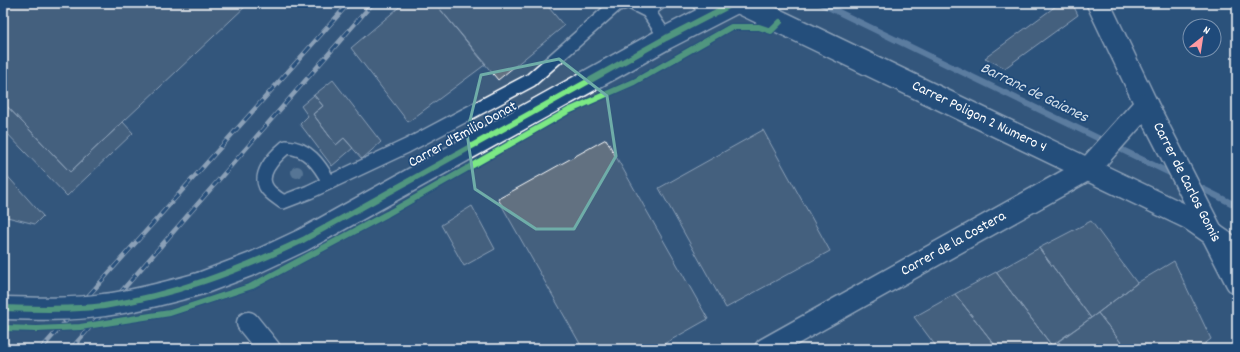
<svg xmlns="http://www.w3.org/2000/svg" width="1240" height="352" font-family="Dekko,sans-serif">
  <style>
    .built { fill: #3c5b7d }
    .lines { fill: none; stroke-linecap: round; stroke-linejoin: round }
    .stream { stroke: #94afcb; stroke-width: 6 }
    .building { fill: #627181; stroke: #fff }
    .service-casing { stroke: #fff; stroke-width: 16 }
    .minor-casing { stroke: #fff; stroke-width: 25 }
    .tertiary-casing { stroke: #fff; stroke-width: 25 }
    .service { stroke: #1f4a7a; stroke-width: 13 }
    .minor { stroke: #1f4a7a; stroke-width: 22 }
    .tertiary { stroke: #1f4a7a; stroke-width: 22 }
    .rail-casing { stroke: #fff; stroke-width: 4.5 }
    .rail { stroke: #1f4a7a; stroke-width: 3; stroke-dasharray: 9; stroke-linecap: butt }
    .tertiary-bridge-casing { stroke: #fff; stroke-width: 25; stroke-linecap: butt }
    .tertiary-bridge { stroke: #1f4a7a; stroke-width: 22 }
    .cycleway-casing { stroke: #1f4a7a; stroke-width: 8 }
    .cycleway { stroke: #7ce984; stroke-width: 6 }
    .tree { fill: #89a0b3 }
    .marked { fill: none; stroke: #6fada8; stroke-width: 3; stroke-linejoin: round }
    .labels { text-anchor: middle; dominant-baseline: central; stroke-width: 3.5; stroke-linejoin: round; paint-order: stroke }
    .street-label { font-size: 15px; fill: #fff; stroke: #1f4a7a }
    .water-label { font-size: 16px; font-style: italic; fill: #d2dee9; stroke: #1f4a7a }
  </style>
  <rect width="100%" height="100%" fill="#2c527b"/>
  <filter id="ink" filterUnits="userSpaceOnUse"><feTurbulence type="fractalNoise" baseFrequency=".025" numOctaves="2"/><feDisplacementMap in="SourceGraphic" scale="8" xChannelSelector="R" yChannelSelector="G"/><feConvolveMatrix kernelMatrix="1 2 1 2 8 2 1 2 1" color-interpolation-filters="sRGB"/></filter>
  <g filter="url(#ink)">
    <path class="built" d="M3 3H817L1177 180 1237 312V349H3Z"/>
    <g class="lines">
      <path class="stream" d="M820 3 1106 142
        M1114 146 1174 175
        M1195 185 1237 206"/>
    </g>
    <path class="building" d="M3 3H249L70 172 3 102Z
      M404 3H435L486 64 408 122 351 48Z
      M435 3H545L564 26 498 80Z
      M1060 3H1072L1078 15 1005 68 985 58Z
      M333 80 381 142 362 159 344 138 336 145 313 114 323 106 314 95Z
      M314 95 323 106 313 114 336 145 344 138 353 148 332 166 300 124 308 116 301 106Z
      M3 102 70 172 123 122 133 133 67 196 3 129Z
      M763 130 830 251 726 308 659 188Z
      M606 139 708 319 655 349H583L498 199Z
      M3 171 43 216 35 224 3 216Z
      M472 206 495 249 464 266 441 225Z
      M1091 221 1137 283 1091 318 1039 248Z
      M1039 248 1091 318 1052 346 996 272Z
      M1174 261 1211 339 1198 349H1126L1098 313 1137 283Z
      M996 272 1052 346 1048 349H998L955 294Z
      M955 294 998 349H938L914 317Z
      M1098 313 1126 349H1064L1058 341Z
      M1058 341 1064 349H1048L1052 346Z"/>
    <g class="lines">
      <defs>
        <path id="service" d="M632 3 648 11 666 38
          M699 3 709 16
          M648 11 659 3
          M329 182C319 164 308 148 286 147 274 157 254 177 270 192 274 196 279 199 283 202L309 192 407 146 531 80 617 4 623 3"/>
        <g id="minor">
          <path id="s1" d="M741 3 1189 218 1237 251"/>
          <path id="s2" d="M1098 3 1146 104 1237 282"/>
          <path d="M248 323 269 349"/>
          <path id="s3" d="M766 349 1088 169 1146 104"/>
        </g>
        <path id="tertiary" d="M202 283 252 264 303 240 666 38 734 3"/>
      </defs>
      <use href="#service" class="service-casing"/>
      <use href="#minor" class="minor-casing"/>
      <use href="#tertiary" class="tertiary-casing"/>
      <use href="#service" class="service"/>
      <use href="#minor" class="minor"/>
      <use href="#tertiary" class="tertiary"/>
      <defs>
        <path id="rail" d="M41 349 349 3
          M71 349 373 3"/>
      </defs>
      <use href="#rail" class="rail-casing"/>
      <use href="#rail" class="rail"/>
      <defs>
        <path id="tertiary-bridge" d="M3 308C37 309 70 310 104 305 137 301 170 292 202 283"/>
      </defs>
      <use href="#tertiary-bridge" class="tertiary-bridge-casing"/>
      <use href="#tertiary-bridge" class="tertiary-bridge"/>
      <defs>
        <path id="cycleway" d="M3 308C37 309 70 310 104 306 175 295 238 271 303 240L666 38 734 3
          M3 328 37 329 80 327 170 313 252 286 387 214 568 111 634 82 731 27H759L771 31 780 22"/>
      </defs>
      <use href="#cycleway" class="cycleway-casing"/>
      <use href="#cycleway" class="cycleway"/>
    </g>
    <circle class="tree" cx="297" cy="172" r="6"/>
  </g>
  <path d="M0 0H1240V352H0ZM559 59 607 96 616 156 574 229H536L475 189 467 133 481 75Z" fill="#2c527b" fill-opacity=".55" fill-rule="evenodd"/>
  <path class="marked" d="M559 59 607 96 616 156 574 229H536L475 189 467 133 481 75Z"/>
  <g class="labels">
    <g class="street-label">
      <text stroke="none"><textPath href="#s1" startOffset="264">Carrer Poligon 2 Numero 4</textPath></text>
      <text transform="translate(463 135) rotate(-29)">Carrer d'Emilio Donat</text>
      <text stroke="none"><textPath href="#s2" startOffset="200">Carrer de Carlos Gomis</textPath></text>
      <text stroke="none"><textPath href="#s3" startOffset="215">Carrer de la Costera</textPath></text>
    </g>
    <g class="water-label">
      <text transform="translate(1034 93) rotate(26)">Barranc de Gaianes</text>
    </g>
  </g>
  <rect width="1240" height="352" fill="none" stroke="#1f4a7a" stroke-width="16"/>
  <rect x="8" y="8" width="1224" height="336" fill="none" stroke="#fff" stroke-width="1.5" filter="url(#ink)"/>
  <g transform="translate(1202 38) rotate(30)"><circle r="19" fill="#1f4a7a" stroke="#7992af"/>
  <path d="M0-3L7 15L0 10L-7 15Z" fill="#ff9aa2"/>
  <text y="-6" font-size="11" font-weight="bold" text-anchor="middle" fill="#ffffff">N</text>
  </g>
</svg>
